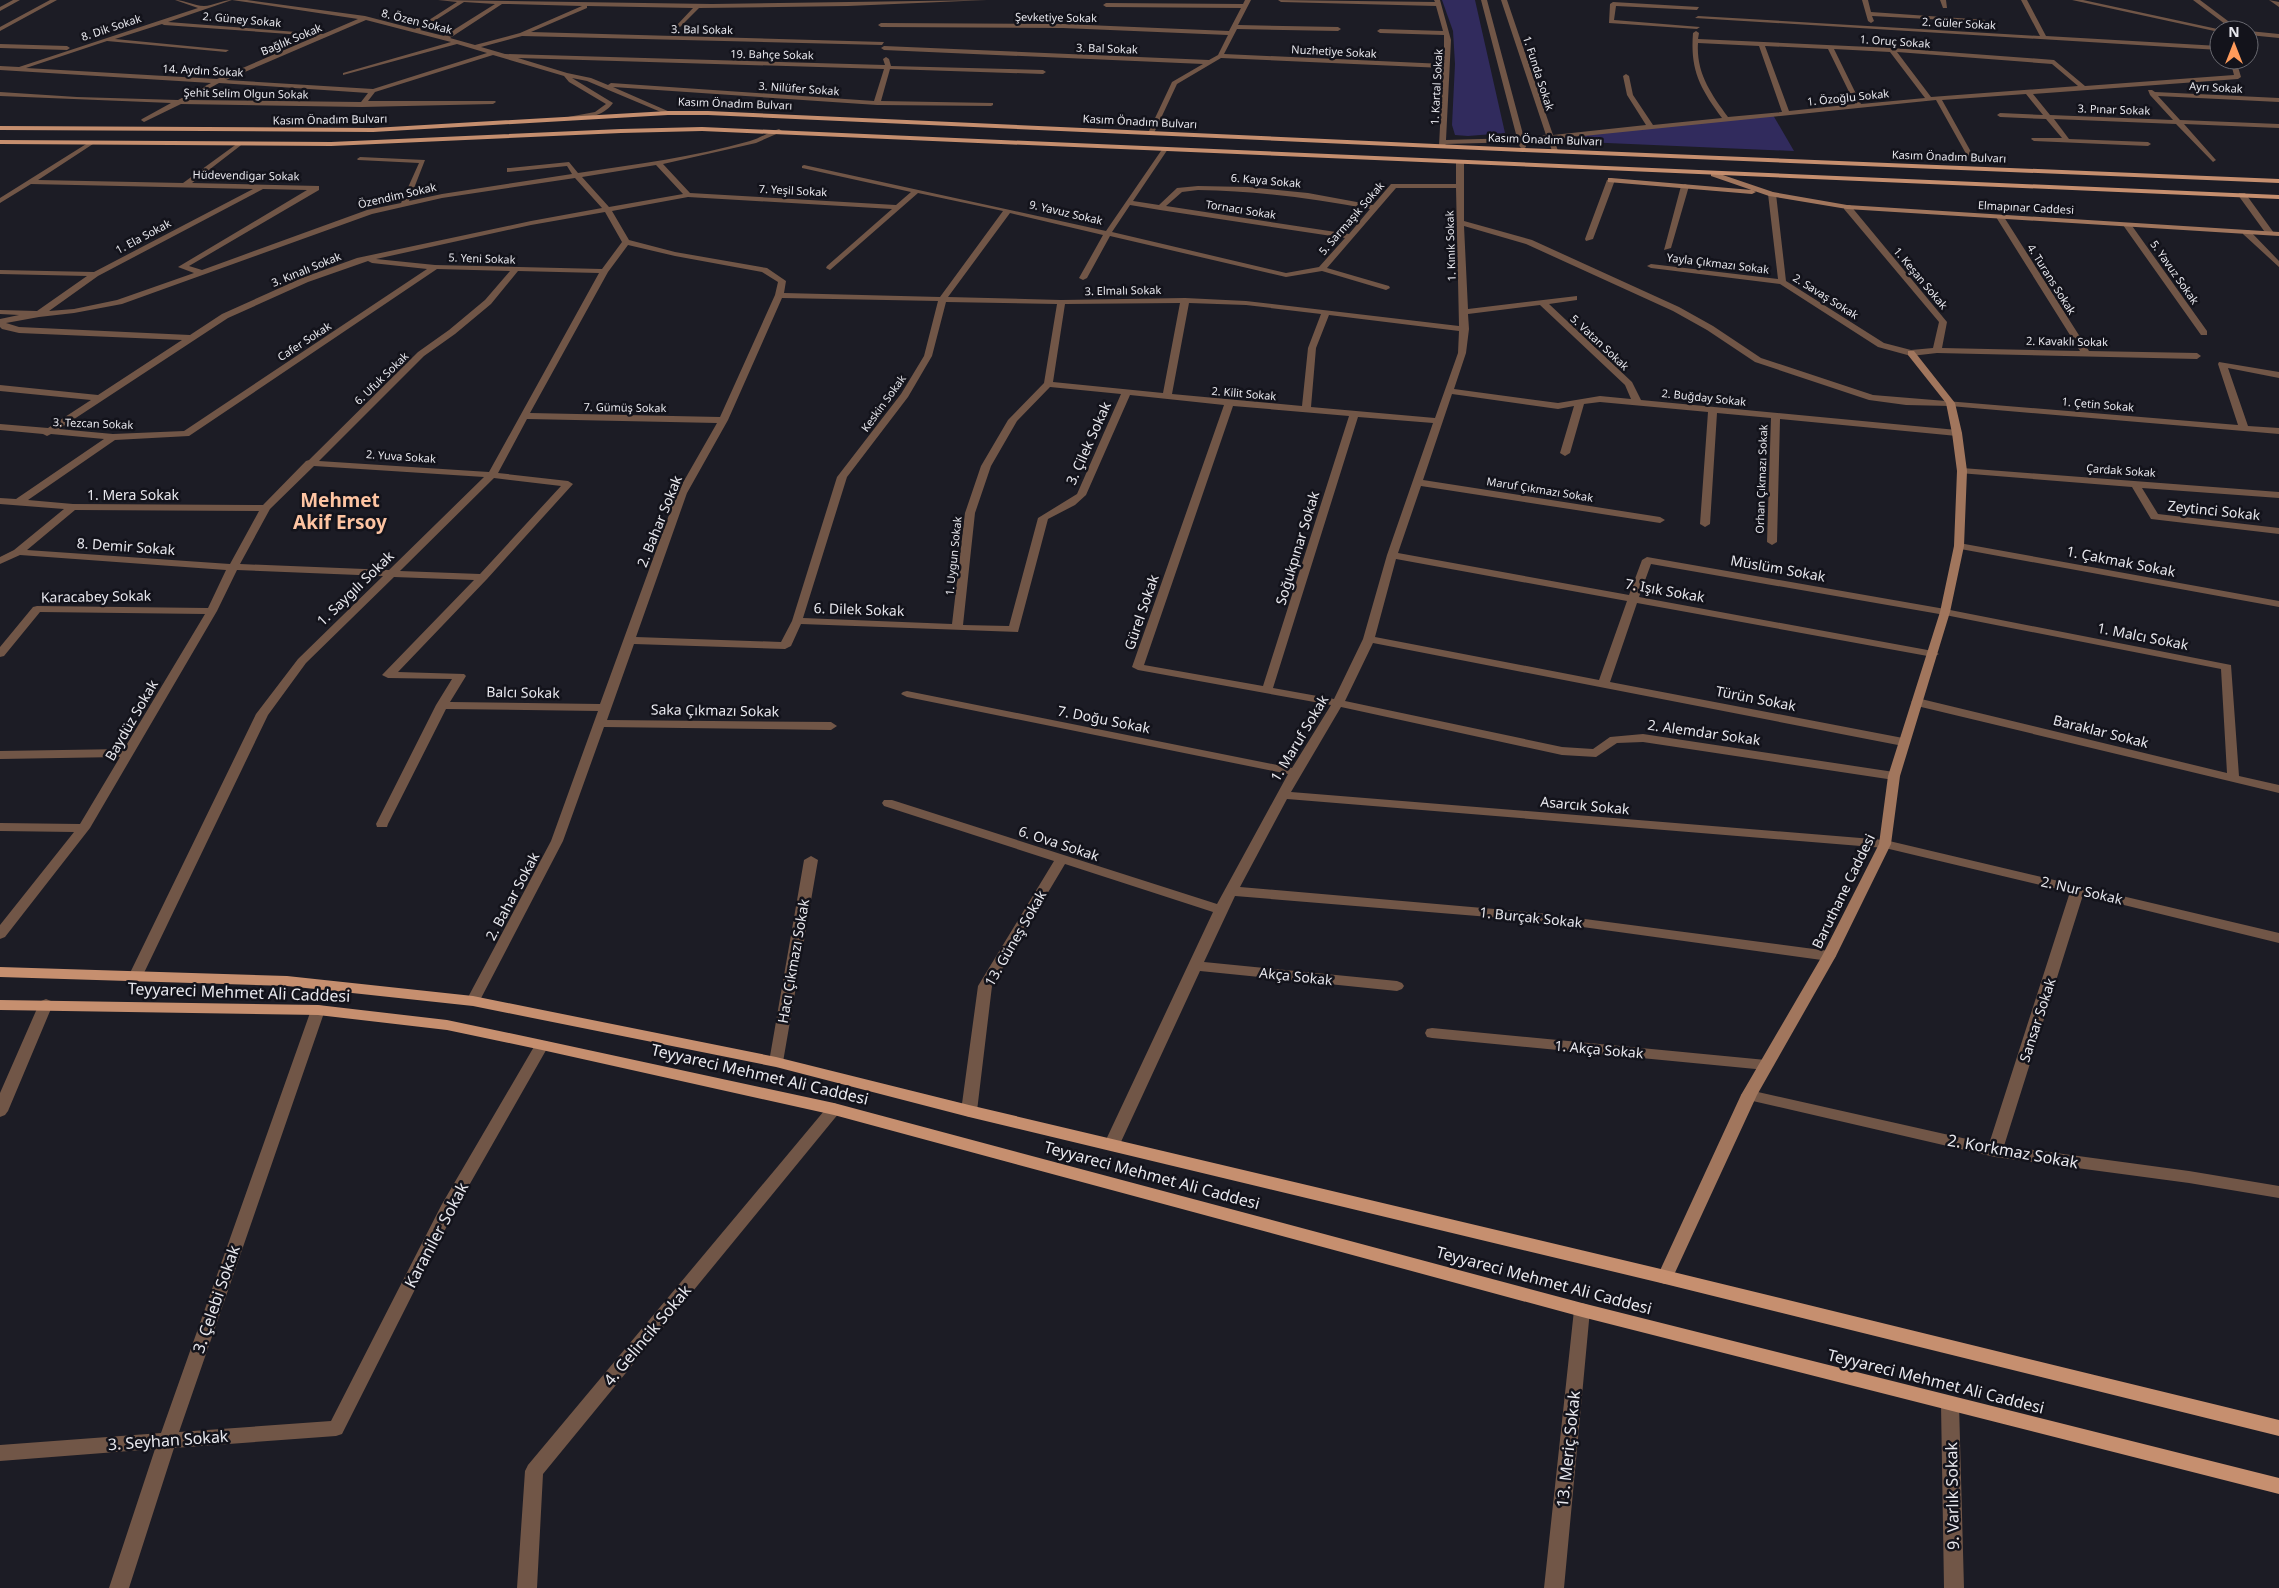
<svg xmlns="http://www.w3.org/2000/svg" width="2279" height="1588" font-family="'Noto Sans',sans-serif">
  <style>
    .green { fill: #312b5d }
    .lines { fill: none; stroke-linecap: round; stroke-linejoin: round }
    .street { fill: #715647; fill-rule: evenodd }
    .secondary { fill: #a1765d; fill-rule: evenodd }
    .primary { fill: #c68f6f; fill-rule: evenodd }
    .labels { text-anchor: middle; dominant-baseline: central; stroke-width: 5; stroke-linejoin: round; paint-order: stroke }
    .far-street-label { font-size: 11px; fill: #e8e8ee; stroke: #13131b }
    .street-label { font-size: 14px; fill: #e8e8ee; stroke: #13131b }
    .near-street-label { font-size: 16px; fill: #e8e8ee; stroke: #13131b }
    .district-label { font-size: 19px; font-weight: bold; fill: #fdc4a2; stroke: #13131b }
  </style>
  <rect width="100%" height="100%" fill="#1c1c25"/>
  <path class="green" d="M1442 0H1475L1505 133 1468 136 1455 135 1452 125 1455 64 1453 31Z
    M1773 115 1794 151 1561 141 1549 137Z"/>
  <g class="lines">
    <path class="street" d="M13 0H20L0 11V7Z
      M50 0H57L0 31V27Z
      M175 0C185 0 194 6 204 6 213 6 222 0 232 0L168 22 323 34 358 19 232 0H247L365 16 415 29 457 2 438 0 712 4 987 0 848 6 699 8 680 27 677 25 693 8 587 6V8L531 32 884 42 882 45 522 36 481 47 505 54 885 65 883 59 886 57 889 59 891 66 1043 70 1046 72 1043 74 890 69 881 101 993 103V105L991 106 877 105 613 87 670 112 671 113 668 115 587 81 572 78 613 103C603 117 586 118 570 120L567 118 568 117 595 112 606 104 569 82 564 76 493 55 375 92 368 101H495L496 102 493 104 362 107 181 104 144 122 141 120 142 119 171 103 0 96V92L77 97 178 100 211 83 0 70V66L19 67 198 8ZM464 2 495 4 444 36 420 30ZM502 4H509L582 6 520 33 475 45 450 38ZM366 20 451 42 343 73V75L457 44 487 53 373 89 226 80ZM162 24 164 25 317 36 217 79 26 68 107 41 226 52 229 50 115 39ZM518 58 884 69 874 101 611 83 608 85 591 78 567 73ZM219 83 368 93 361 102 188 100Z
      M1245 0H1251L1238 25 1338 27 1341 29 1338 31 1237 29 1224 54 1444 64V35L1380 33 1377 31 1380 29 1443 31 1436 6 1281 2 1278 0 1435 2 1434 0H1440L1451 40 1446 140 1517 138 1481 0H1487L1524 138 1546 135 1501 0H1507L1553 135 1646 125 1627 95 1623 76 1626 74 1629 76 1633 95 1653 125 1722 118C1700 88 1690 70 1693 33L1696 31 1699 33 1698 39 1892 48 2054 60 2085 86 2234 75 2230 60H2236L2241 77 2238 79 2033 94 2050 115 2173 120 2150 95 2148 90H2152L2155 92 2279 98V102L2158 96 2180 120 2279 124V128L2184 124 2215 159 2216 160 2213 162 2176 124 2054 119 2069 139 2148 142 2151 144 2148 146 2034 141 2031 139 2032 138H2062L2046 119 2000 117 1997 115 2000 113 2043 115 2026 94 1942 100 1975 159 1972 161 1969 159 1936 100 1554 139 1558 151 1555 153 1552 151 1548 139 1525 142 1526 147 1523 149 1520 147 1518 142 1446 144 1442 148 1439 146 1443 68 1221 58 1177 84 1154 133 1151 135 1148 133 1172 82 1203 64 884 50 881 48 884 46 1209 60 1218 55 1228 35 1063 28 881 27 878 25 881 23 1063 24 1229 31 1241 8 1106 7 1103 5 1106 3 1243 4ZM1698 43 1759 46 1782 112 1728 117C1711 94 1696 73 1698 43ZM1765 46 1828 49 1855 104 1789 111ZM1834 49 1890 52 1925 98 1861 104ZM1897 52 2052 64 2078 86 1931 97Z
      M1862 0H1868L1871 12 1986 20 1983 22 1872 16 1874 21 1871 23 1868 21Z
      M1940 0H1946L1947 8H1943Z
      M2021 0H2027L2046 36 2219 46V50L1695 18 1698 16 2040 36Z
      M2072 0H2083L2222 30 2219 32Z
      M2193 0H2200L2240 30H2233Z
      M2269 0 2279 2V7Z
      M1613 2 1699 7 1697 10 1616 6 1614 20 1700 27 1697 29 1609 23 1610 4Z
      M2249 31 2279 34V38L2249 35Z
      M0 44 67 46 70 48 67 50 0 48Z
      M779 129 782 131 781 132 756 143 663 164 690 193 896 205 911 192 802 168V166L804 165 1106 231 1163 148 1165 147 1168 149 1133 201 1159 205 1177 188 1198 186 1248 187 1308 193 1373 205 1391 184H1456V163L1460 161 1464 163V221L1532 240 1679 307 1713 326 1761 358 1873 395 2238 425 2218 364 2219 362 2279 372V378L2228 368 2248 426 2279 428V434L1950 406 1906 405 1869 400 1755 362 1707 330 1673 311 1526 244 1464 226 1468 309 1577 296V300L1549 304 1632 382 1641 400 1957 430 1962 433 1957 436 1780 419 1777 542 1772 545 1767 542 1771 418 1717 413 1710 524 1705 527 1700 524 1708 412 1600 402 1584 404 1570 453 1565 456 1560 453 1574 406 1558 409 1452 394 1423 480 1660 517 1665 520 1660 523 1421 486 1398 553 1629 595 1642 560 1647 557 1945 609 2231 665 2239 776 2279 785V793L1917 706 1911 702 1917 698 2227 773 2221 669 1945 615 1651 564 1639 597 1933 651 1939 654 1933 657 1637 603 1610 682 1903 738 1907 739 1909 742 1907 745 1903 746 1373 643 1345 701 1562 747 1593 749 1610 737 1643 734 1894 772 1898 773 1900 776 1898 779 1894 780 1643 742 1617 743 1596 757 1562 755 1341 707 1291 792 1885 840 2279 933V943L2083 895 2004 1146 2189 1171 2279 1186V1198L2189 1183 1995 1157 1744 1099 1741 1095 1744 1091 1749 1090 1989 1144 2070 892 1885 848 1287 799 1240 887 1539 913 1829 951 1834 953 1836 956 1834 959 1829 961 1539 921 1235 896 1204 962 1397 981 1402 983 1404 986 1402 989 1397 991 1200 971 1120 1144 1117 1148 1112 1150 1107 1148 1104 1144 1213 912 1065 864 992 986 977 1111 974 1115 969 1117 964 1115 961 1111 978 986 1054 861 884 806 882 803 884 800H892L1217 904 1288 774 907 697 901 694 903 692 907 691 1292 768 1331 705 1138 670 1132 667 1224 405 1130 395 1086 495 1075 505 1048 519 1018 632 801 624 791 646 785 649 634 644 607 720 831 722 837 726 831 730 604 727 563 841 478 1004H468L466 1001 551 841 598 711 446 709 388 824 387 827H377L376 824 436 705 452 679 388 678 382 675 474 580 394 577 306 663 268 715 143 975 141 978H131L129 975 256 714 298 659 383 576 237 570 217 611 90 828 5 937 0 939V925L74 832 0 831V823L80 824 120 757 0 759V751L124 749 205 614 40 612 4 656 0 657V647L33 607 37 606 208 608 226 570 20 555 0 564V557L14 550 64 509 0 504V498L16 499 104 439 51 434 47 436 43 434 0 430V424L48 428 91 400 0 391V385L98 395 182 340 19 333 2 329 0 327V319L19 315 0 314V310L37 311 87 276 0 274V270L94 272 253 189 31 184 0 203V198L91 141 93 142V144L38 180 183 183 238 143 241 145 240 146 192 183 319 186V190L189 266 202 270 367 210 401 203 419 163 358 160 357 159 360 157 425 160 409 201 442 194 572 174 567 166 507 172V168H510L569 162 578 173C636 164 695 157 750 141 760 138 769 132 779 129ZM656 165 683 194 609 207 582 177ZM575 178 602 208 531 221 357 258 302 278 222 314 190 335 19 327 6 323 39 317 74 313 122 304 372 214 442 198ZM1396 188H1456L1459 326 1246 301 1185 298 1061 300 948 297 1010 213 1103 235 1079 278 1083 280 1087 278 1110 236 1286 277 1322 271 1386 290 1390 288 1389 286 1327 268ZM263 189 307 190 178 267 194 273 117 300 74 309 49 311 98 276ZM1198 190C1258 191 1311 198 1370 209L1349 234 1166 206 1182 192ZM918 193 1003 211 940 297 784 293 786 281 767 268 675 252 629 240 612 211 688 197 892 209 827 266 826 268 830 270ZM1130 205 1160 210 1345 238 1319 267 1286 273 1112 232ZM605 212 622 242 602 269 435 265 376 259 531 225ZM628 245 675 256 762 272 778 282 775 295 720 417 530 413 608 272ZM368 261 372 263 427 269 184 431 113 434 59 429 228 318 308 282ZM437 269 510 271 485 300 449 330 418 352 309 460 306 461 263 505 73 504 28 500 115 440 189 436ZM518 271 599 273 489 472 319 461 424 356 455 334 491 304ZM782 298 938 301 924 356 901 394 837 477 792 621 781 642 636 637 687 493 728 420ZM946 302 1057 304 1044 383 1008 420 981 466 965 513 952 624 803 618 847 477 908 397 932 356ZM1180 303 1163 393 1053 382 1065 304ZM1189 303 1246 305 1321 314 1308 348 1302 406 1172 394ZM1540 305 1625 385 1631 399 1600 396 1558 403 1454 389 1466 353 1469 329 1468 314ZM1329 315 1459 331 1458 353 1435 418 1311 407 1316 348ZM1050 387 1121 394 1077 494 1038 518 1009 626 963 625 975 513 991 466 1017 421ZM1233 406 1349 416 1263 686 1144 665ZM1358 417 1433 423 1387 555 1363 639 1334 699 1273 688ZM527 419 717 423 677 493 600 704 450 702 466 676 464 674 398 672 487 579 573 484 568 481 498 473ZM314 466 484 477 389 570 240 564 270 509ZM494 478 561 486 480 574 400 571ZM75 510 259 511 230 564 27 550ZM1396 559 1627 601 1599 680 1375 637Z
      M1611 178 1615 180 1593 239 1586 241 1585 239 1607 180Z
      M1685 184 1689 186 1671 248 1664 250 1681 186Z
      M1772 192 1776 194 1786 281 1884 343 1911 350 1933 348 1939 322 1844 209V205H1850L1947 322 1942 348 2080 351 1996 217 2000 215 2004 217 2089 351 2197 353 2201 356 2197 359 1937 353 1911 356 1878 347 1780 284 1651 268 1647 266 1651 264 1778 279 1768 194Z
      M2239 193H2245L2274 233 2273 235H2267L2238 195Z
      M2124 223H2130L2207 331V335H2201L2123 225Z
      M2243 230H2249L2279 261V267L2243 234Z
      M1962 468 2279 492V498L2142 488 2158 514 2279 528V534L2151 519 2132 487 1959 473V469Z
      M1959 543 2279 601V607L1955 548 1954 546Z
      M811 856 818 860 783 1062 781 1066H771L769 1062 804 860Z
      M46 999 51 1001 53 1004 8 1111 5 1115 0 1117V1093L39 1004 41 1001Z
      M318 1005 323 1006 325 1010 179 1432 331 1421 442 1204 535 1045 537 1041H547L549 1045 455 1210 342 1434 336 1436 174 1448 129 1588H109L155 1449 0 1461V1445L161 1433 311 1010 313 1006Z
      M1432 1028 1766 1060 1771 1061 1773 1065 1771 1069 1766 1070 1432 1038 1427 1037 1425 1033 1427 1029Z
      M834 1103 839 1105 842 1109 839 1113 543 1474 537 1588H517L525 1471 528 1465 829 1105Z
      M1582 1303 1588 1305 1590 1310 1564 1588H1544L1574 1310 1576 1305Z
      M1950 1396 1956 1399 1959 1404 1964 1588H1944L1941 1404 1944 1399Z"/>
    <path class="secondary" d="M1714 172 1773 192 1847 205 2279 232V236L1847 209 1769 196 1711 176V172Z
      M1611 178 1752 190 1756 192 1752 194 1608 182V178Z
      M1908 351H1914L1955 403 1962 433 1967 471 1964 546 1950 612 1900 776 1891 844 1836 956 1757 1095 1673 1277 1671 1282 1665 1284 1659 1282 1657 1277 1741 1095 1822 956 1879 844 1888 776 1940 612 1954 546 1957 471 1952 433 1946 403 1908 355Z"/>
    <path class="primary" d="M668 111H708L1523 148 2279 179V183L1523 152 708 115H668L373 132 0 130V126L373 128Z
      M702 127 2279 195V199L702 131 621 133 331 146 0 144V140L331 142 621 129Z
      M0 967 287 976 473 996 776 1057 969 1105 1665 1270 2279 1420V1436L1665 1284 969 1117 776 1067 473 1006 287 986 0 977Z
      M0 1000 318 1005 447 1020 542 1040 834 1103 1582 1303 2279 1478V1494L1582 1317 834 1115 542 1050 447 1030 318 1015 0 1010Z"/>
  </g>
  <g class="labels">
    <g class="far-street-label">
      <text transform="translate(1056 17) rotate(1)">Şevketiye Sokak</text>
      <text transform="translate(242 19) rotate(5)">2. Güney Sokak</text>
      <text transform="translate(417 21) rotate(14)">8. Özen Sokak</text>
      <text transform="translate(1959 23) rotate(3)">2. Güler Sokak</text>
      <text transform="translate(111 27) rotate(-18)">8. Dik Sokak</text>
      <text transform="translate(702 29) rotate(1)">3. Bal Sokak</text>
      <text transform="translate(291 39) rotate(-23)">Bağlık Sokak</text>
      <text transform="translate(1895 41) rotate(4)">1. Oruç Sokak</text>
      <text transform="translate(1107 48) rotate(2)">3. Bal Sokak</text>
      <text transform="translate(1334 51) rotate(3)">Nuzhetiye Sokak</text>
      <text transform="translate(772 54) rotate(1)">19. Bahçe Sokak</text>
      <text transform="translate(203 70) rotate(3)">14. Aydın Sokak</text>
      <text transform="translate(1539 73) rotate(72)">1. Funda Sokak</text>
      <text transform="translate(1436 87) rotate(-87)">1. Kartal Sokak</text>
      <text transform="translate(2216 87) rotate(3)">Ayrı Sokak</text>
      <text transform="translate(799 88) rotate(4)">3. Nilüfer Sokak</text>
      <text transform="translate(246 93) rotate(1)">Şehit Selim Olgun Sokak</text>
      <text transform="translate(1848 97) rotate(-6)">1. Özoğlu Sokak</text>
      <text transform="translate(735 103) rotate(2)">Kasım Önadım Bulvarı</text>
      <text transform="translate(2114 109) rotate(2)">3. Pınar Sokak</text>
      <text transform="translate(330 119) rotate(-1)">Kasım Önadım Bulvarı</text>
      <text transform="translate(1140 121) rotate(3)">Kasım Önadım Bulvarı</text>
      <text transform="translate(1545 139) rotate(2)">Kasım Önadım Bulvarı</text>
      <text transform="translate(1949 156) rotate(2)">Kasım Önadım Bulvarı</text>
      <text transform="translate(246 175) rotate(1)">Hüdevendigar Sokak</text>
      <text transform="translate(1266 180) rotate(5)">6. Kaya Sokak</text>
      <text transform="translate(793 190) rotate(3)">7. Yeşil Sokak</text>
      <text transform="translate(397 195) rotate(-13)">Özendim Sokak</text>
      <text transform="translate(2026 207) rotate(3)">Elmapınar Caddesi</text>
      <text transform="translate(1241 209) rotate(9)">Tornacı Sokak</text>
      <text transform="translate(1066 212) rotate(13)">9. Yavuz Sokak</text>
      <text transform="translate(1351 218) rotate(-49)">5. Sarmaşık Sokak</text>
      <text transform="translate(143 236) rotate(-28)">1. Ela Sokak</text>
      <text transform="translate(1450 246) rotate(-92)">1. Kınık Sokak</text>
      <text transform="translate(482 258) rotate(2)">5. Yeni Sokak</text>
      <text transform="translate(1718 263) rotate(7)">Yayla Çıkmazı Sokak</text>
      <text transform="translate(306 269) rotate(-22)">3. Kınalı Sokak</text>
      <text transform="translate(2175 272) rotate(55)">5. Yavuz Sokak</text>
      <text transform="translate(1921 278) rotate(50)">1. Keşan Sokak</text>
      <text transform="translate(2052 279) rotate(58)">4. Turans Sokak</text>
      <text transform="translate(1123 290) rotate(-1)">3. Elmalı Sokak</text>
      <text transform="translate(1826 296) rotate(32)">2. Savaş Sokak</text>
      <text transform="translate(304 341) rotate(-33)">Cafer Sokak</text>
      <text transform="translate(2067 341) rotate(1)">2. Kavaklı Sokak</text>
      <text transform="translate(1600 342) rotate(43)">5. Vatan Sokak</text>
      <text transform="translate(381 378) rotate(-44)">6. Ufuk Sokak</text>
      <text transform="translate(1244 393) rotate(5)">2. Kilit Sokak</text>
      <text transform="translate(1704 397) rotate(6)">2. Buğday Sokak</text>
      <text transform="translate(883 403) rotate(-54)">Keskin Sokak</text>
      <text transform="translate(2098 404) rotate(5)">1. Çetin Sokak</text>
      <text transform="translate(625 407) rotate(1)">7. Gümüş Sokak</text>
      <text transform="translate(93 423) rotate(2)">3. Tezcan Sokak</text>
      <text transform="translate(401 456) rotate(4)">2. Yuva Sokak</text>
      <text transform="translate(2121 470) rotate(4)">Çardak Sokak</text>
      <text transform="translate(1761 479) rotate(-88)">Orhan Çıkmazı Sokak</text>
      <text transform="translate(1540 489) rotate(9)">Maruf Çıkmazı Sokak</text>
      <text transform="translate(953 556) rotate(-84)">1. Uygun Sokak</text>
    </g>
    <g class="street-label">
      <text transform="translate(1088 443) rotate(-66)">3. Çilek Sokak</text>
      <text x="133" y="494">1. Mera Sokak</text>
      <text transform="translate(2214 510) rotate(6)">Zeytinci Sokak</text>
      <text transform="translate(659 521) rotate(-68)">2. Bahar Sokak</text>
      <text transform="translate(126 546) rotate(4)">8. Demir Sokak</text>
      <text transform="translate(1297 548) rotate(-73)">Soğukpınar Sokak</text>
      <text transform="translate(2121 561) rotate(11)">1. Çakmak Sokak</text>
      <text transform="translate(1778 568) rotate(10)">Müslüm Sokak</text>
      <text transform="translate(355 588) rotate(-44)">1. Saygılı Sokak</text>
      <text transform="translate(1665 590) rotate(10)">7. Işık Sokak</text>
      <text transform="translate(96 596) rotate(-1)">Karacabey Sokak</text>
      <text transform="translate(859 609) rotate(2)">6. Dilek Sokak</text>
      <text transform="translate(1141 612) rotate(-71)">Gürel Sokak</text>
      <text transform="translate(2143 636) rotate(11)">1. Malcı Sokak</text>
      <text transform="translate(523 692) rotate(1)">Balcı Sokak</text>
      <text transform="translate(1756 698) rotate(11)">Türün Sokak</text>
      <text transform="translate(715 710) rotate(1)">Saka Çıkmazı Sokak</text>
      <text transform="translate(1104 719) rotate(11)">7. Doğu Sokak</text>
      <text transform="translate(131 720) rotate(-60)">Baydüz Sokak</text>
      <text transform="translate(2101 731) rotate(14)">Baraklar Sokak</text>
      <text transform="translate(1704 732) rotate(8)">2. Alemdar Sokak</text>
      <text transform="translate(1299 738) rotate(-59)">1. Maruf Sokak</text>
      <text transform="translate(1585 805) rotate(5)">Asarcık Sokak</text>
      <text transform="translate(1059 843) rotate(18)">6. Ova Sokak</text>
      <text transform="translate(2082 890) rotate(13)">2. Nur Sokak</text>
      <text transform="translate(1843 891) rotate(-64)">Baruthane Caddesi</text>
      <text transform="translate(512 896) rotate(-62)">2. Bahar Sokak</text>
      <text transform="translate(1531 917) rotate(6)">1. Burçak Sokak</text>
      <text transform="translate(1015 938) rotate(-60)">13. Güneş Sokak</text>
      <text transform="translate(793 961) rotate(-80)">Hacı Çıkmazı Sokak</text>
      <text transform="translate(1296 976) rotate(6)">Akça Sokak</text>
      <text transform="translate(2037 1020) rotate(-72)">Sansar Sokak</text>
      <text transform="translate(1599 1049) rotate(5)">1. Akça Sokak</text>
    </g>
    <g class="near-street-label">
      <text transform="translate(239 992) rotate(2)">Teyyareci Mehmet Ali Caddesi</text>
      <text transform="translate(760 1074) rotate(13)">Teyyareci Mehmet Ali Caddesi</text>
      <text transform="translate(2013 1151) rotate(10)">2. Korkmaz Sokak</text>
      <text transform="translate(1152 1175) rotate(15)">Teyyareci Mehmet Ali Caddesi</text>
      <text transform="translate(436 1235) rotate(-62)">Karaniler Sokak</text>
      <text transform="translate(1544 1280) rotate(15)">Teyyareci Mehmet Ali Caddesi</text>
      <text transform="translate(216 1299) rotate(-71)">3. Çelebi Sokak</text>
      <text transform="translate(647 1335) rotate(-50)">4. Gelincik Sokak</text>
      <text transform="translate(1936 1381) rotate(14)">Teyyareci Mehmet Ali Caddesi</text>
      <text transform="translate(168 1440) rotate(-4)">3. Seyhan Sokak</text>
      <text transform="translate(1568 1449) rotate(-84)">13. Meriç Sokak</text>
      <text transform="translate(1952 1496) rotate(-91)">9. Varlık Sokak</text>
    </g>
    <g class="district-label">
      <text x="340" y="500">Mehmet<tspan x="340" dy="22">Akif Ersoy</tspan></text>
    </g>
  </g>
  <g transform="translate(2234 45)"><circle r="24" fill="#13131b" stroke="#68686f"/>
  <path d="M0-4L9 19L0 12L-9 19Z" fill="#ff9b5b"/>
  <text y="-8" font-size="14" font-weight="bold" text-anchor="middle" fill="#e8e8ee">N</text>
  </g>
</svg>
